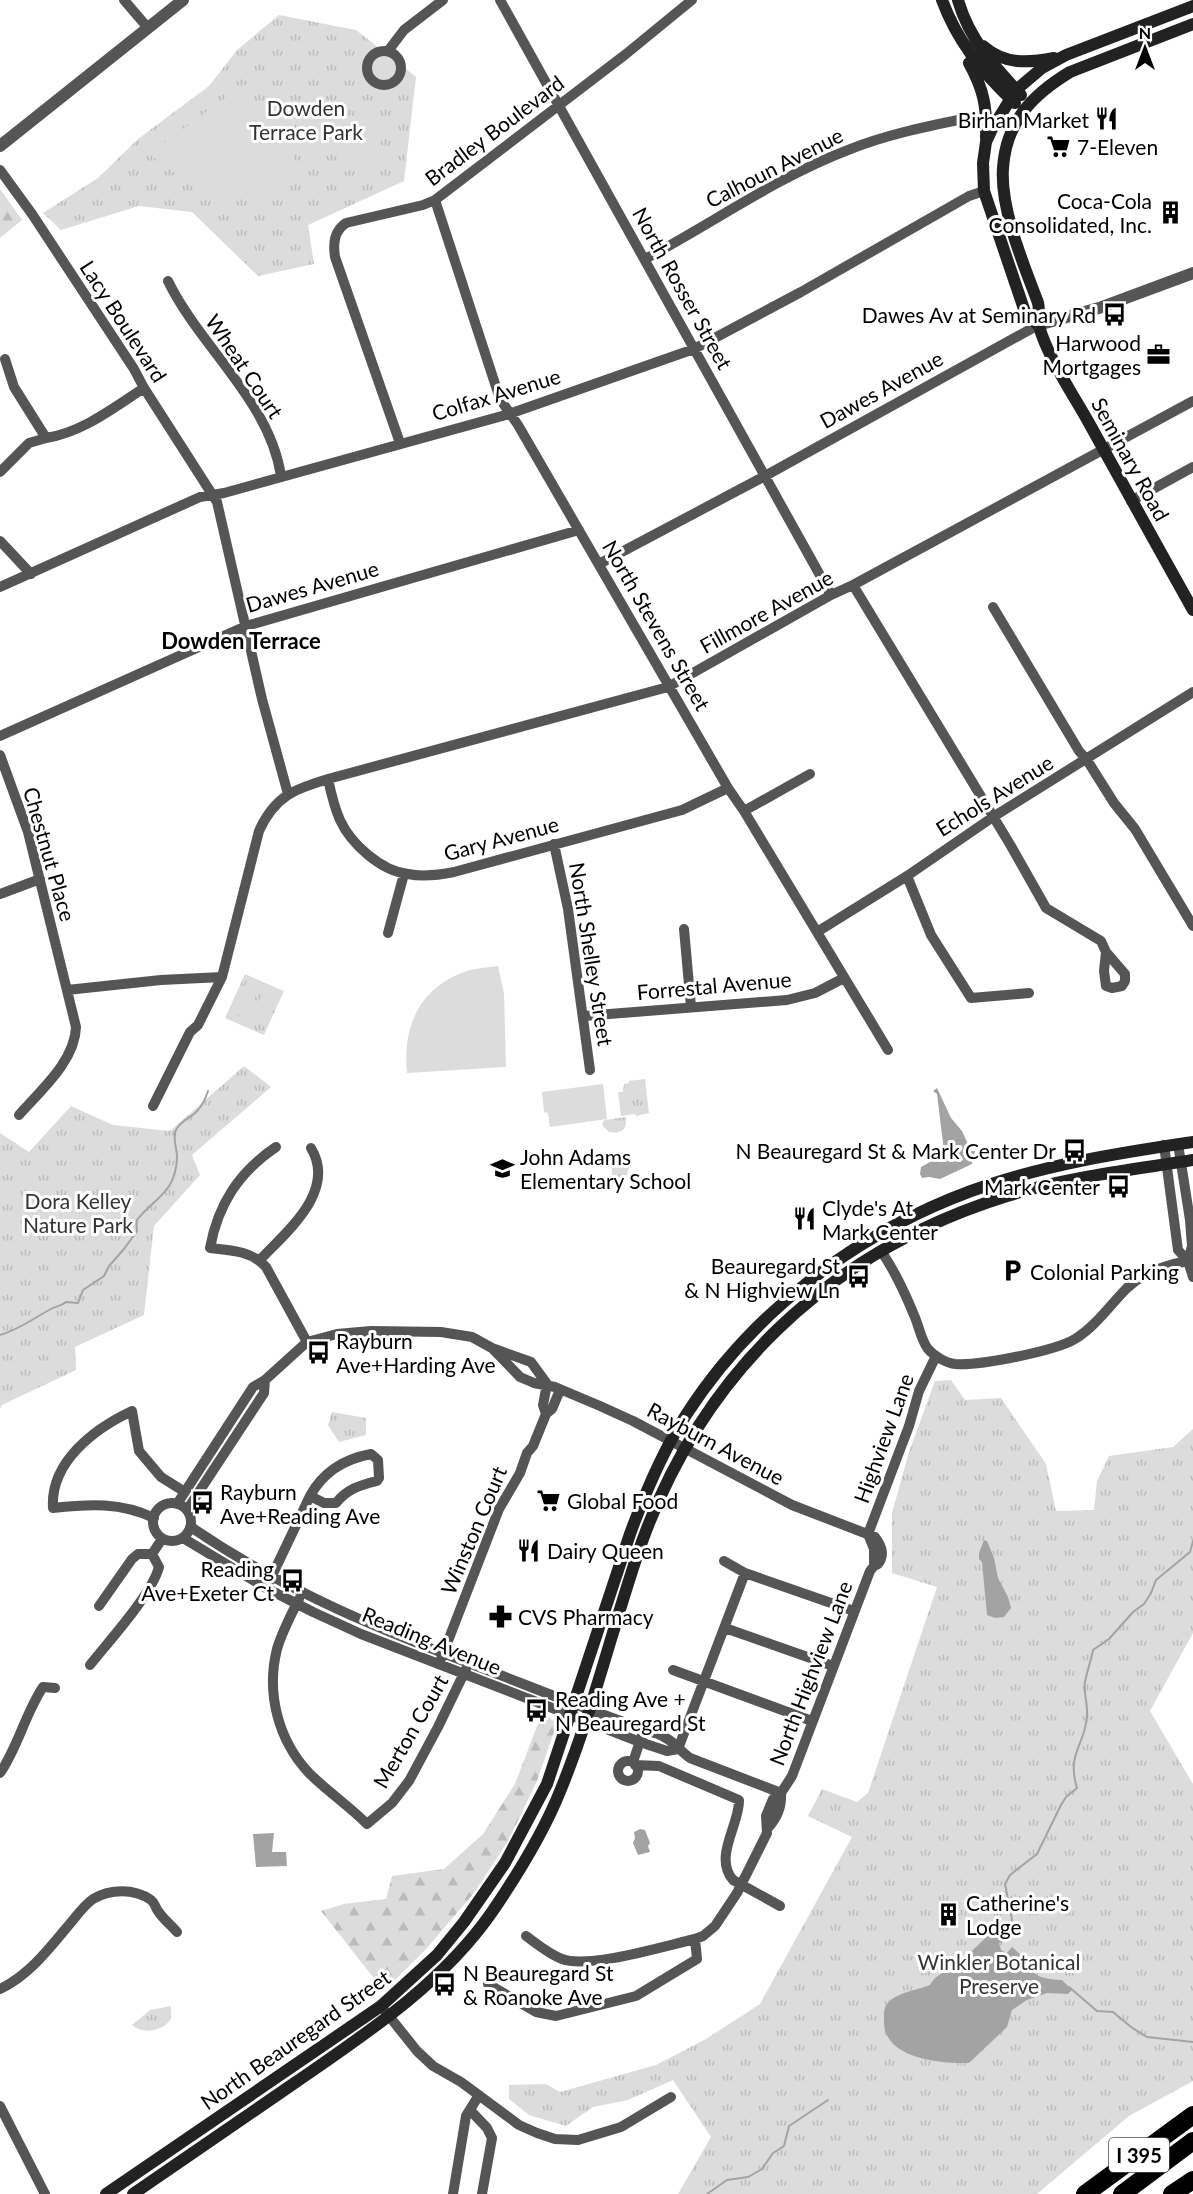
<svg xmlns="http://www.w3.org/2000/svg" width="1193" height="2194" font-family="Lato,sans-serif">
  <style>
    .grass { fill: url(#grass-tufts) }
    .forest { fill: url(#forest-firs) }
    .pitch { fill: #dcdcdc }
    .water { fill: #a3a3a3 }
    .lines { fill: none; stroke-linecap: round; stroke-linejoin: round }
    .stream { stroke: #a3a3a3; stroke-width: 2 }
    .minor { stroke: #555; stroke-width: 10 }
    .tertiary { stroke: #555; stroke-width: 12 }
    .secondary { stroke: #222; stroke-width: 12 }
    .motorway { stroke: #000; stroke-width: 18 }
    .labels { text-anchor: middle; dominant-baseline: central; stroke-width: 6; stroke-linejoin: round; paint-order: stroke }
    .shield { fill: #fff; stroke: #4c4c4c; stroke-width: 1.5 }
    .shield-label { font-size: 20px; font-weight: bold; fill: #000 }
    .park-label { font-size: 21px; fill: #333; stroke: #fff }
    .poi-label { font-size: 21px; fill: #000; stroke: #fff; text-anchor: start }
    .street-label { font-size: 21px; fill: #000; stroke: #fff }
    .neighbourhood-label { font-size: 22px; font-weight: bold; fill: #000; stroke: #fff }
  </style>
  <defs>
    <pattern id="grass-tufts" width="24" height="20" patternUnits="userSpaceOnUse" patternTransform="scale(1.5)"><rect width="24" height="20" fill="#dcdcdc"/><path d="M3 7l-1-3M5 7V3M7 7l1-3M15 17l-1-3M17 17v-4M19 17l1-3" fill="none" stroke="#bbb"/></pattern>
    <pattern id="forest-firs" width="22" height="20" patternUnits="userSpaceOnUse" patternTransform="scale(1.5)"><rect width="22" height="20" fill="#dcdcdc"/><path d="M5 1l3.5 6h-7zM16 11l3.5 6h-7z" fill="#bbb"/></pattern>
  </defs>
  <rect width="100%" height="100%" fill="#fff"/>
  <path class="grass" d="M279 15 356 30 416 77 404 181 308 225 314 264 258 276 192 212 139 206 61 230 43 213 98 178 138 139 209 86 237 50Z
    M245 974 284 991 264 1035 225 1018Z
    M244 1066 271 1087 192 1155 200 1175 154 1226 144 1315 75 1347 76 1370 2 1405 0 1409V1133L29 1152 71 1106 113 1125 170 1131Z
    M645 1079 649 1113 636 1116 635 1114 621 1116 618 1092H623L624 1084 629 1083V1081Z
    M626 1117C627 1130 621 1134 609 1132L602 1125 604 1120Z
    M612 1159 630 1162 624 1189 612 1186Z
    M951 1380 965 1400 1001 1398 1046 1464 1056 1511 1094 1510 1097 1481 1109 1456 1173 1447 1193 1429V1633L1150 1711 1193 1784V2081L1129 2116 1037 2194H678L711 2137 673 2080 628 2100 593 2107 566 2126 529 2115 509 2099V2085L546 2084 560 2092 656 2065 706 2039 760 2004 852 1837 808 1816 822 1789 857 1802 868 1793 937 1587 892 1573V1513L909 1452 935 1381Z
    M332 1412 366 1418V1435L339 1442 328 1425Z
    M171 2006V2019C163 2031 143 2035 132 2025L150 2010Z"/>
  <path class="forest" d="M0 189 22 220 0 238Z
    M542 1713 557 1723 537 1781 508 1841 474 1893 427 1948 384 1991 321 1911 344 1904 386 1899 392 1876 444 1869 483 1834 515 1784Z"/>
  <path class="pitch" d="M244 84 305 176 266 192 226 194 187 182 149 154Z
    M372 114 386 160 344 172 331 127Z
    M314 124 321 149 305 153 298 129Z
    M498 966 504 993 506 1067 407 1073C402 1025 421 985 470 970 479 968 489 967 498 966Z
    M246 984 259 989 246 1018 233 1012Z
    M263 991 276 997 264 1025 251 1020Z
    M603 1084 607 1119 550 1127 548 1113 544 1112 542 1092Z"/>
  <path class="water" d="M937 1088 951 1118 962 1131 971 1151H975L972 1164 940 1179 929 1177 922 1178 920 1174 921 1167 939 1157 944 1151 937 1094 933 1091Z
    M984 1540 987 1541 994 1558 998 1578 1008 1597 1011 1608 1004 1617 995 1618 987 1615 982 1562 979 1559V1553Z
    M640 1829 645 1830 650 1843 648 1846 650 1852 638 1855 633 1843 635 1838 634 1832Z
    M274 1833 272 1852H286L287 1866 256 1867 253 1834Z
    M989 1935 1007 1936 1004 1942 999 1943 1001 1950 1007 1953 1012 1947C1037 1967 1023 1978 1062 1980L1072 1990 1068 1994 1047 1993 1027 2000 1012 2010 1007 2027 969 2063C942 2064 884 2059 884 2022 884 2016 883 2009 887 2004 895 1993 917 1990 930 1985 937 1972 950 1971 960 1962 970 1954 979 1943 989 1935Z"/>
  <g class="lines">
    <path class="stream" d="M0 1335C18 1330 33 1319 49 1310 55 1306 60 1307 66 1302L78 1303 83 1290 104 1276 109 1266 124 1249 137 1231 136 1221C155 1197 176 1193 177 1157 177 1148 172 1138 176 1130 180 1121 191 1118 197 1111 202 1106 206 1097 208 1091
      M1007 1936 1012 1920 1005 1884 1010 1875 1037 1854 1061 1805 1066 1797 1077 1788C1066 1752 1086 1745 1087 1715 1088 1704 1083 1692 1085 1682 1087 1671 1091 1661 1093 1650L1109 1639 1133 1612 1144 1604 1151 1593 1156 1580 1190 1552 1193 1541
      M1069 1987 1097 2011 1113 2012 1131 2027 1147 2037 1193 2042
      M707 2194 727 2180 748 2177 762 2169 773 2153 784 2146 789 2126 828 2100"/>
    <path class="minor" d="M124 0 148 28
      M500 0 831 595
      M367 68a17 17 0 1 1 34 0a17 17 0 1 1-34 0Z
      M388 51 404 30 443 0
      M0 170 32 214 134 369 144 388 217 502 262 699 288 794
      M435 200 500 399 518 425 728 788 744 811 888 1050
      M645 259C713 223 777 177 848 150 885 135 924 127 963 119
      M168 281C200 347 270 401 281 476
      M5 359 14 387 46 438C83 432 113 408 144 388
      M400 443 335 257C333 243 334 231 346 223L423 205 435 200 626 54 692 0
      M0 472 29 443 46 438
      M1131 501 1193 467
      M0 541 31 574
      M599 564 765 476 1038 325
      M853 585 1011 846 1046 908 1101 941 1106 952 1125 974V981L1122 986 1112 988 1106 986 1104 971 1106 952
      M0 587 200 497 224 493 509 414 694 349 801 292 969 196 984 191
      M993 607 1079 751 1087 760 1114 803 1135 829 1193 926
      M0 736 246 626 579 530
      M0 755 28 832 76 1027C75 1061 41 1090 19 1115
      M328 779C331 793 334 807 340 820 351 844 381 871 408 874 423 877 439 875 454 872L682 810 728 788
      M744 811 810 774
      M554 844 568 909 590 1070
      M907 876 931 935 971 998 1029 993
      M0 894 40 879
      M684 929 691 1007
      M817 932 907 876 993 817 1193 692
      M388 933 404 874
      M67 990 161 980 222 977
      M584 1016 787 1000 815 993 844 978
      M153 1106 190 1032 198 1025 222 977 259 831C275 796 293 790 328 779L668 687 831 595 853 585 1193 401
      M1178 1144 1190 1220 1192 1246 1188 1261 1193 1277
      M1164 1145 1178 1250 1188 1261
      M276 1147C239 1172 218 1204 210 1248 230 1250 252 1251 266 1267L307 1342
      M881 1251C895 1271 905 1293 914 1315 919 1326 921 1340 928 1349 934 1356 946 1363 955 1364 979 1366 1055 1351 1075 1339 1096 1326 1110 1305 1127 1288 1144 1272 1165 1265 1188 1261
      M260 1260C287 1231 337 1191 311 1148
      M492 1348 520 1377 534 1383 555 1387 600 1406 633 1421 792 1505 875 1537C882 1546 885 1555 878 1564L874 1566 870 1571 792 1776 781 1793 773 1799 766 1816 767 1833 737 1893 715 1926 703 1936 695 1939C664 1946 589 1969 562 1959 549 1954 537 1944 526 1936
      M546 1414 543 1405 547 1384
      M371 1454 378 1460 379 1478 377 1481C360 1485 347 1489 336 1503H324L310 1496C323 1472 344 1459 371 1454Z
      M153 1522a19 19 0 1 1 38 0a19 19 0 1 1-38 0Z
      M177 1504 253 1387 265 1380 307 1342 337 1334 371 1331 441 1332 472 1337 492 1348 531 1362 547 1384
      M187 1510 264 1393 265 1380
      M154 1518C121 1502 89 1504 53 1508 50 1462 94 1429 132 1411L139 1451 161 1477 185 1492
      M191 1527C289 1594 386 1632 495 1673 549 1694 603 1716 658 1734 672 1739 678 1749 690 1758L781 1793
      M868 1534 909 1426 919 1391 936 1356
      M868 1534 874 1549V1566
      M183 1538 266 1588 313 1612 361 1634 640 1742 667 1751 678 1749
      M724 1561 745 1573 854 1611
      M269 1582 310 1496
      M299 1599C291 1615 282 1632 277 1649 266 1693 278 1740 309 1773 327 1791 349 1806 367 1824L392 1803 409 1781 438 1727 466 1669
      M99 1606 132 1559 138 1554H152L162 1539
      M725 1628 833 1666
      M441 1659 499 1509 520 1473 527 1453 533 1446 546 1414 552 1409 560 1390
      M90 1665C109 1641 152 1594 159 1567L152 1554
      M673 1670 812 1721
      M678 1749 745 1573
      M618 1771a10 10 0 1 1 20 0a10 10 0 1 1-20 0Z
      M633 1762 642 1735
      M635 1765 659 1766 739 1800C740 1824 713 1857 733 1880L780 1906
      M0 1773C18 1747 25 1714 43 1687L55 1688
      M768 1828C777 1818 782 1806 781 1793
      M488 1984 536 2012 556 2016 636 1996 697 1959 695 1939
      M0 1989C29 1975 48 1950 68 1926 76 1917 83 1906 93 1899 110 1889 134 1888 151 1900 155 1903 155 1907 158 1911 163 1919 171 1925 177 1932
      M381 2006 417 2051 433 2066 461 2082 519 2125 537 2133 555 2139 578 2140 621 2127 671 2097
      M0 2106 45 2194
      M470 2110 487 2128 492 2138 482 2194
      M453 2194 466 2116 479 2095"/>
    <path class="tertiary" d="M0 146 183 0
      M1038 325 1099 308 1193 273"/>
    <path class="secondary" d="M942 0C957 41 983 74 1015 103
      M958 0C969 39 994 66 1021 95
      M1193 24 1070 72C1032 95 1006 122 1003 168 1000 208 1023 263 1037 300 1041 308 1037 318 1039 326 1047 356 1074 396 1089 423 1124 486 1158 548 1193 610
      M983 46C1005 65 1028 63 1054 58
      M969 63C984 90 987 107 986 138
      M1038 325 1026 315 984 191 983 163 986 142 992 129 1016 90 1042 68 1066 55 1193 6
      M106 2194 381 2006 437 1955 464 1922 505 1863 547 1784 630 1534C645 1493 662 1452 686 1415 752 1312 857 1233 971 1191 1042 1165 1119 1153 1193 1142
      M133 2194C187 2157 242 2119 296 2082 367 2033 442 1984 492 1912 518 1874 544 1832 561 1789 592 1713 611 1633 637 1556 697 1377 827 1252 1007 1196 1067 1177 1131 1170 1193 1160"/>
    <path class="motorway" d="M1085 2194 1193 2115
      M1122 2194 1193 2141
      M1172 2194 1193 2180"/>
  </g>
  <defs>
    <symbol id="restaurant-bare" viewBox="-9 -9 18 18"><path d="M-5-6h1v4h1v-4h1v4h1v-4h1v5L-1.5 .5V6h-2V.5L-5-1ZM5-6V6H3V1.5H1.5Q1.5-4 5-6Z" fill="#000" stroke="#fff" stroke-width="2.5" paint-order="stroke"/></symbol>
    <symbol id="supermarket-bare" viewBox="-9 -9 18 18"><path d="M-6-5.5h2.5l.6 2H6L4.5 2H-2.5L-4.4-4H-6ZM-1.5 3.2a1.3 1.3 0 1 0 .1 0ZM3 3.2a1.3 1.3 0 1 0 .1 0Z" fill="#000" stroke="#fff" stroke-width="2.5" paint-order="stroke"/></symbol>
    <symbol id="building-bare" viewBox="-9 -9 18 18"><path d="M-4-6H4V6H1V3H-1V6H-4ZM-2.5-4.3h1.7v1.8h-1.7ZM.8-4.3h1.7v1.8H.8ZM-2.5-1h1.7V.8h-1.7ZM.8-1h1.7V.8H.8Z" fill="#000" stroke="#fff" stroke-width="2.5" paint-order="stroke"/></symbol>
    <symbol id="bus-bare" viewBox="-9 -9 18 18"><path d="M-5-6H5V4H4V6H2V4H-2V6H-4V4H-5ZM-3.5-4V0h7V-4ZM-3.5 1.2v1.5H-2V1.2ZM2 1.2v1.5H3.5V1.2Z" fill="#000" stroke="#fff" stroke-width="2.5" paint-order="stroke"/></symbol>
    <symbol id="office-bare" viewBox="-9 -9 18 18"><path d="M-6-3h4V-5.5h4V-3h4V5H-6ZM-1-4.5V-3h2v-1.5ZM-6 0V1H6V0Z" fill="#000" stroke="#fff" stroke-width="2.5" paint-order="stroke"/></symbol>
    <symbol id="school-bare" viewBox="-9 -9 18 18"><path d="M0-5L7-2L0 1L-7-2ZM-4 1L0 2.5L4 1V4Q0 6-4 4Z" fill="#000" stroke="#fff" stroke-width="2.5" paint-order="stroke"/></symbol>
    <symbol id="parking-bare" viewBox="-9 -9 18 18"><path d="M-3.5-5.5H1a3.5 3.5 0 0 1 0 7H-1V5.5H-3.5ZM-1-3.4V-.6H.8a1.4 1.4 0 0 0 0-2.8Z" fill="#000" stroke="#fff" stroke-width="2.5" paint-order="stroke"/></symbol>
    <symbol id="pharmacy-bare" viewBox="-9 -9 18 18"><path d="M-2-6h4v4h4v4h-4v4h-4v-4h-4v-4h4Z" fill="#000" stroke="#fff" stroke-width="2.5" paint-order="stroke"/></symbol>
  </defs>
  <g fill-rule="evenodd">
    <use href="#restaurant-bare" x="1090" y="102" width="33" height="33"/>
    <use href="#supermarket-bare" x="1042" y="130" width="33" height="33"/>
    <use href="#building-bare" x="1154" y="196" width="33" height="33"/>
    <use href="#bus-bare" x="1098" y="298" width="33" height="33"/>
    <use href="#office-bare" x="1142" y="338" width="33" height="33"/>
    <use href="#bus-bare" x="1058" y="1134" width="33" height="33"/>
    <use href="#school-bare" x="486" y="1152" width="33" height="33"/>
    <use href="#bus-bare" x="1102" y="1170" width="33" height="33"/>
    <use href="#restaurant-bare" x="788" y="1202" width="33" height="33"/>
    <use href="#parking-bare" x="996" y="1254" width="33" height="33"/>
    <use href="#bus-bare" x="842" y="1260" width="33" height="33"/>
    <use href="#bus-bare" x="302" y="1336" width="33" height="33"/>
    <use href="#supermarket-bare" x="532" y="1484" width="33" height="33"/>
    <use href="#bus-bare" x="186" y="1486" width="33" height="33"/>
    <use href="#restaurant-bare" x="512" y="1534" width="33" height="33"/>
    <use href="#bus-bare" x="276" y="1564" width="33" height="33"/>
    <use href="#pharmacy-bare" x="484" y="1600" width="33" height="33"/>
    <use href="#bus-bare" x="520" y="1694" width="33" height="33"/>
    <use href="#building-bare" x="932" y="1898" width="33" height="33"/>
    <use href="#bus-bare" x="428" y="1968" width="33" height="33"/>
  </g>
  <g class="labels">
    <rect class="shield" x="1109" y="2138" width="60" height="34" rx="4.5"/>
    <g class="shield-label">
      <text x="1139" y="2155">I 395</text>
    </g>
    <g class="park-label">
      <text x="306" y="107">Dowden<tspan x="306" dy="24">Terrace Park</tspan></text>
      <text x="78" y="1200">Dora Kelley<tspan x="78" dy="24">Nature Park</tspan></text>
      <text x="999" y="1961">Winkler Botanical<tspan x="999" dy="24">Preserve</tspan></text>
    </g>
    <g class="poi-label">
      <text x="1089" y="119" text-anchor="end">Birhan Market</text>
      <text x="1077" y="146">7-Eleven</text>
      <text x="1152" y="200" text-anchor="end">Coca-Cola<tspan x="1152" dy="24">Consolidated, Inc.</tspan></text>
      <text x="1096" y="314" text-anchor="end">Dawes Av at Seminary Rd</text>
      <text x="1141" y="342" text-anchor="end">Harwood<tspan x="1141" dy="24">Mortgages</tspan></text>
      <text x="1056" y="1150" text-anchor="end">N Beauregard St &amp; Mark Center Dr</text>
      <text x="520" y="1156">John Adams<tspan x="520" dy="24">Elementary School</tspan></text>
      <text x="1100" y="1186" text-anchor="end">Mark Center</text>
      <text x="822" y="1207">Clyde's At<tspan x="822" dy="24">Mark Center</tspan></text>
      <text x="840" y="1265" text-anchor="end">Beauregard St<tspan x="840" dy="24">&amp; N Highview Ln</tspan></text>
      <text x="1030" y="1271">Colonial Parking</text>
      <text x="336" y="1340">Rayburn<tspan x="336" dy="24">Ave+Harding Ave</tspan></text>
      <text x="220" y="1491">Rayburn<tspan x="220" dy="24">Ave+Reading Ave</tspan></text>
      <text x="567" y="1500">Global Food</text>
      <text x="547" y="1550">Dairy Queen</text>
      <text x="274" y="1568" text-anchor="end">Reading<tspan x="274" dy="24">Ave+Exeter Ct</tspan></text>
      <text x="518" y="1616">CVS Pharmacy</text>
      <text x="555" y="1698">Reading Ave +<tspan x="555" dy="24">N Beauregard St</tspan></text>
      <text x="966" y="1902">Catherine's<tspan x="966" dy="24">Lodge</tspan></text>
      <text x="463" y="1972">N Beauregard St<tspan x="463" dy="24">&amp; Roanoke Ave</tspan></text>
    </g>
    <g class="street-label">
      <text transform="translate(494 130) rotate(-37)">Bradley Boulevard</text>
      <text transform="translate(774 167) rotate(-27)">Calhoun Avenue</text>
      <text transform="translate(683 288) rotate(61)">North Rosser Street</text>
      <text transform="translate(124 321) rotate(57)">Lacy Boulevard</text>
      <text transform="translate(245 366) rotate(56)">Wheat Court</text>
      <text transform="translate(881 389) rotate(-29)">Dawes Avenue</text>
      <text transform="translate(496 394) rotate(-17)">Colfax Avenue</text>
      <text transform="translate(1131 459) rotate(61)">Seminary Road</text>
      <text transform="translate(312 586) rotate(-16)">Dawes Avenue</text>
      <text transform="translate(766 611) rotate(-29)">Fillmore Avenue</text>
      <text transform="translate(657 625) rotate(60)">North Stevens Street</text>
      <text transform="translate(994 795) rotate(-32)">Echols Avenue</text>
      <text transform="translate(501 838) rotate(-15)">Gary Avenue</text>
      <text transform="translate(50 854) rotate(74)">Chestnut Place</text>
      <text transform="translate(592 954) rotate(81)">North Shelley Street</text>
      <text transform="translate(714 985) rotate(-5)">Forrestal Avenue</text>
      <text transform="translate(883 1438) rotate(-70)">Highview Lane</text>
      <text transform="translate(716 1443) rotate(28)">Rayburn Avenue</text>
      <text transform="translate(473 1530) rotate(-67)">Winston Court</text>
      <text transform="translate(432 1640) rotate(22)">Reading Avenue</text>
      <text transform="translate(810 1673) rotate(-69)">North Highview Lane</text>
      <text transform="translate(410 1731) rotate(-60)">Merton Court</text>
      <text transform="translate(295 2039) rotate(-35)">North Beauregard Street</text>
    </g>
    <g class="neighbourhood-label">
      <text x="241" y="640">Dowden Terrace</text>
    </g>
  </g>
  <g transform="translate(1145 48)" stroke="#ffffff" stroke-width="4.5" paint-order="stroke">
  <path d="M0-4.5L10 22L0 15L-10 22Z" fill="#000000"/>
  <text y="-9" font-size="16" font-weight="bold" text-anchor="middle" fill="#000000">N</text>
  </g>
</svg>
